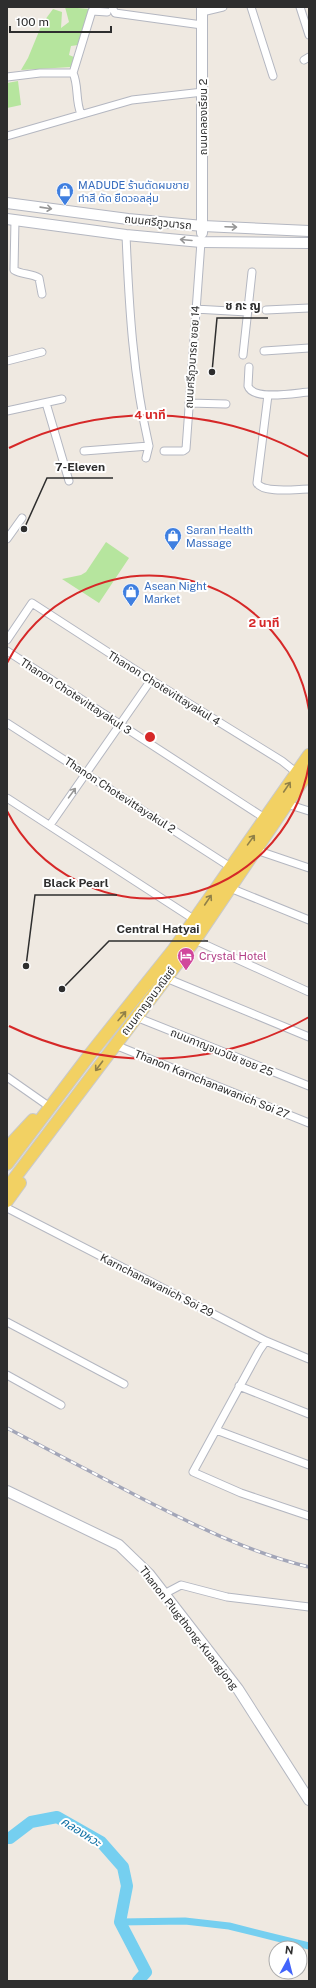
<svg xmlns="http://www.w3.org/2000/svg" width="316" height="1988" font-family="'Public Sans','Noto Sans Thai',sans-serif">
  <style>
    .green { fill: #b6e59e }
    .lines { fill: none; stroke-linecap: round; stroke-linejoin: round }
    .canal { stroke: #75cff0; stroke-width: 7 }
    .river { stroke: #75cff0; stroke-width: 12 }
    .street-casing { stroke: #b4b7c1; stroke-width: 9 }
    .secondary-casing { stroke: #b4b7c1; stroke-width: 12 }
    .primary-casing { stroke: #c9c9c9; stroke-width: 14 }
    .street { stroke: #fff; stroke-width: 7 }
    .secondary { stroke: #fff; stroke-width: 10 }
    .primary { stroke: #f2d163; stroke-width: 12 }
    .rail-casing { stroke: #a3a6b8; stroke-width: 3.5 }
    .rail { stroke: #fff; stroke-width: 2; stroke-dasharray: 6; stroke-linecap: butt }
    .oneway { stroke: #969696 }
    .oneway2 { stroke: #908048 }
    .ring { fill: none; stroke: #d62828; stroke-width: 2 }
    .labels { text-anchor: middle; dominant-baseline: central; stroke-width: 4; stroke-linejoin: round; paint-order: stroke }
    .street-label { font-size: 11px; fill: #2e2e2e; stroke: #fff }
    .shop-label { font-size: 11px; fill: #366cbe; stroke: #fff; text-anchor: start }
    .hotel-label { font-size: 11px; fill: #b23c85; stroke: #fff; text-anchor: start }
    .water-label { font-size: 12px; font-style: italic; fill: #0d6fa3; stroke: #fff }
    .centre { fill: #d62828; stroke: #fff; stroke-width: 2 }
    .ring-label { font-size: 12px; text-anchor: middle; font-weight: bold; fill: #d62828; stroke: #fff; stroke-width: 4; stroke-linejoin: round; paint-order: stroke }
    .leader { fill: none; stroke: #2e2e2e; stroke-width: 1.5 }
    .callout-dot { fill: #2e2e2e; stroke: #fff; stroke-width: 1.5 }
    .callout-label { font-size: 12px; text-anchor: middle; font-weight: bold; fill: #2e2e2e; stroke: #fff; stroke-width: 4; stroke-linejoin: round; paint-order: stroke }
  </style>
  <rect width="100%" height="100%" fill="#efe9e1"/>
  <path class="green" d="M65 7 90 9 78 45 71 46 69 55 74 57 71 67 21 70 28 58 42 24 53 9 62 12 61 28 69 22Z
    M18 81 21 105 7 108V83Z
    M106 542 129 558 99 603 62 579 81 575 86 572Z"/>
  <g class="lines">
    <path class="canal" d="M120 1922 185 1921 229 1926 309 1946"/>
    <path class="river" d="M7 1838H10L31 1822 57 1817 101 1842 123 1867 127 1886 120 1922 146 1972 138 1981"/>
    <defs>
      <path id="street" d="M112 7 115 13 202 25
        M251 7 273 76
        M300 7 309 35
        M202 12 223 7
        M304 60 309 57
        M73 73 92 11 107 12
        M7 77 40 73H73C79 86 75 100 81 114
        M7 136 132 100 203 92
        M15 220 14 270C22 275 31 273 39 278L42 294
        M195 309 247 312
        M266 310 309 308
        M264 351 309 348
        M243 355 252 272
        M7 361 42 352
        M249 367 248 386C253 401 295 393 309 392
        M268 395 257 483C263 494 297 489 309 489
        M46 403 69 481
        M189 403 226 404
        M7 411 62 399
        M84 451 149 446C133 376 129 307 126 235
        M164 451H183L186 449 201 242
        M146 458 149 446
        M7 539 22 518
        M7 640 32 603 151 680 282 761 297 773
        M7 651 266 819
        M7 723 232 868
        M7 798 195 920
        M287 804 309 811
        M50 825 151 680
        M256 850 309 868
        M230 888 309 920
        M195 940 309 992
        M166 978 309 1037
        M136 1017 309 1086
        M115 1045 309 1123
        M7 1077 47 1105
        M7 1208 266 1341 309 1359
        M7 1322 124 1384
        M266 1341 259 1351 193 1472 241 1493 309 1516
        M7 1375 61 1405
        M239 1386 309 1414
        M216 1430 309 1465
        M164 1594 181 1585 227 1597 309 1607"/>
      <path id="secondary" d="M202 7V233
        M7 203 128 219 203 226 309 231
        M7 219 126 235 201 242 309 243
        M7 1491 119 1545 149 1574 238 1689 309 1800"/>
      <path id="primary" d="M7 1148 33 1120
        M7 1164 91 1053 174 949 309 755
        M7 1188 195 940 309 771
        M7 1201 20 1183"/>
    </defs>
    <use href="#street" class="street-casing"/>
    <use href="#secondary" class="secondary-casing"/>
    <use href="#primary" class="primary-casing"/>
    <use href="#street" class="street"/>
    <use href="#secondary" class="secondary"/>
    <use href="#primary" class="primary"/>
    <defs>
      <path id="rail" d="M7 1428C51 1451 95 1474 139 1497 194 1525 248 1552 309 1567"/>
    </defs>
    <use href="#rail" class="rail-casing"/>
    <use href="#rail" class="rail"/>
  </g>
  <defs><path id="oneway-shaft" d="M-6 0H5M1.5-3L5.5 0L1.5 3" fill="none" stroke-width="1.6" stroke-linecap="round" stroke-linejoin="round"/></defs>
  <g class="oneway">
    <use href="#oneway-shaft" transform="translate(46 208) rotate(8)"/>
    <use href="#oneway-shaft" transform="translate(231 227) rotate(2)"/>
    <use href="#oneway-shaft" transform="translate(186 240) rotate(-175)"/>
    <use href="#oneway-shaft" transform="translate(72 793) rotate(-54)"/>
  </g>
  <g class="oneway2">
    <use href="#oneway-shaft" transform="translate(287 787) rotate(-56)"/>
    <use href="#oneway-shaft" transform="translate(251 840) rotate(-54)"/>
    <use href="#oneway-shaft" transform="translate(208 900) rotate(-56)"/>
    <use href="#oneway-shaft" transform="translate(122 1016) rotate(-50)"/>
    <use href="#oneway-shaft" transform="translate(99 1066) rotate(127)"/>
  </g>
  <g class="ring">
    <path d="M309 764A161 161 0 0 1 7 811M7 663A161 161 0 0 1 309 710"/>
    <path d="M309 1017A322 322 0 0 1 9 1026M9 448A322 322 0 0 1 309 457"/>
  </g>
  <defs>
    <symbol id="shop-pin" viewBox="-11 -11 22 30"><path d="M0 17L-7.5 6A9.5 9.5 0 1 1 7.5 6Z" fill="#3f7fe0" stroke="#fff"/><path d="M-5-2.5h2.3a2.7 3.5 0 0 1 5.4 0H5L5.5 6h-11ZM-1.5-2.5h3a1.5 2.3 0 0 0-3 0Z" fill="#fff"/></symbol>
    <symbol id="hotel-pin" viewBox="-11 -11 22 30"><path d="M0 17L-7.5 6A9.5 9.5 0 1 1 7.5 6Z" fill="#d1479c" stroke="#fff"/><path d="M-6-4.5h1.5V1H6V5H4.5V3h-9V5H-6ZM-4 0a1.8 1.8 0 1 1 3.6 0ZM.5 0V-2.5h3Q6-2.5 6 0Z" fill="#fff"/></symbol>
  </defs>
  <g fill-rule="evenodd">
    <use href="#shop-pin" x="55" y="181" width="20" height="27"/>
    <use href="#shop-pin" x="163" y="526" width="20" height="27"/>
    <use href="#shop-pin" x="121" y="582" width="20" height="27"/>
    <use href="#hotel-pin" x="176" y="946" width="20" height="27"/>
  </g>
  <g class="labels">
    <g class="street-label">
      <text transform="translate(203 117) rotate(-90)">ถนนคลองเรียน 2</text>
      <text transform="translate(158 222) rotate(6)">ถนนศรีภูวนารถ</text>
      <text transform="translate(192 357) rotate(-86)">ถนนศรีภูวนารถ ซอย 14</text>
      <text transform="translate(164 688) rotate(32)">Thanon Chotevittayakul 4</text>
      <text transform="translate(76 696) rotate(33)">Thanon Chotevittayakul 3</text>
      <text transform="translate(120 795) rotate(33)">Thanon Chotevittayakul 2</text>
      <text transform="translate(148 1001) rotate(-53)">ถนนกาญจนวณิชย์</text>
      <text transform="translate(222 1052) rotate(22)">ถนนกาญจนวนิช ซอย 25</text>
      <text transform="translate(212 1084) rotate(22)">Thanon Karnchanawanich Soi 27</text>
      <text transform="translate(157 1285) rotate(27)">Karnchanawanich Soi 29</text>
      <text transform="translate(189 1628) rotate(52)">Thanon Plugthong-Kuangjong</text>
    </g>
    <g class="shop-label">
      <text x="78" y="185">MADUDE ร้านตัดผมชาย<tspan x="78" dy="13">ทำสี ดัด ยืดวอลลุ่ม</tspan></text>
      <text x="186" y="530">Saran Health<tspan x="186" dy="13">Massage</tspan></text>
      <text x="144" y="586">Asean Night<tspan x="144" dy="13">Market</tspan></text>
    </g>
    <g class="hotel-label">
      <text x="199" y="956">Crystal Hotel</text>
    </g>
    <g class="water-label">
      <text transform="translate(81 1832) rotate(32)">คลองหวะ</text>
    </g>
  </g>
  <circle cx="150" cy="737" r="6" class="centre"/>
  <g class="ring-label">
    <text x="150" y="419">4 นาที</text>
    <text x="264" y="627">2 นาที</text>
  </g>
  <path class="leader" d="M212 372L217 318H268M24 529L47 478H113M26 966L35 895H117M62 989L109 941H208"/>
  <g class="callout-dot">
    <circle cx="212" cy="372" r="4"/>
    <circle cx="24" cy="529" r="4"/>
    <circle cx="26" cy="966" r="4"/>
    <circle cx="62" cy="989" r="4"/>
  </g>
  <g class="callout-label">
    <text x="243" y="310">ช กะ ญ</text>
    <text x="80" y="471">7-Eleven</text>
    <text x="76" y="887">Black Pearl</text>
    <text x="158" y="933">Central Hatyai</text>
  </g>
  <rect width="316" height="1988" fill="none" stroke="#2e2e2e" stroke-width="16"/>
  <g transform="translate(288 1960) rotate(7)"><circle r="19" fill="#ffffff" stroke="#ababab"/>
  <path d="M0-3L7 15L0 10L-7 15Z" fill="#4264fb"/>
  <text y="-6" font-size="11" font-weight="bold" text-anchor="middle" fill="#2e2e2e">N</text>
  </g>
  <path d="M10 26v6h101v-6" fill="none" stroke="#2e2e2e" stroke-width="2"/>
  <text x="16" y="26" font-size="12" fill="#2e2e2e" stroke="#ffffff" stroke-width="3" paint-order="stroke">100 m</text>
</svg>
